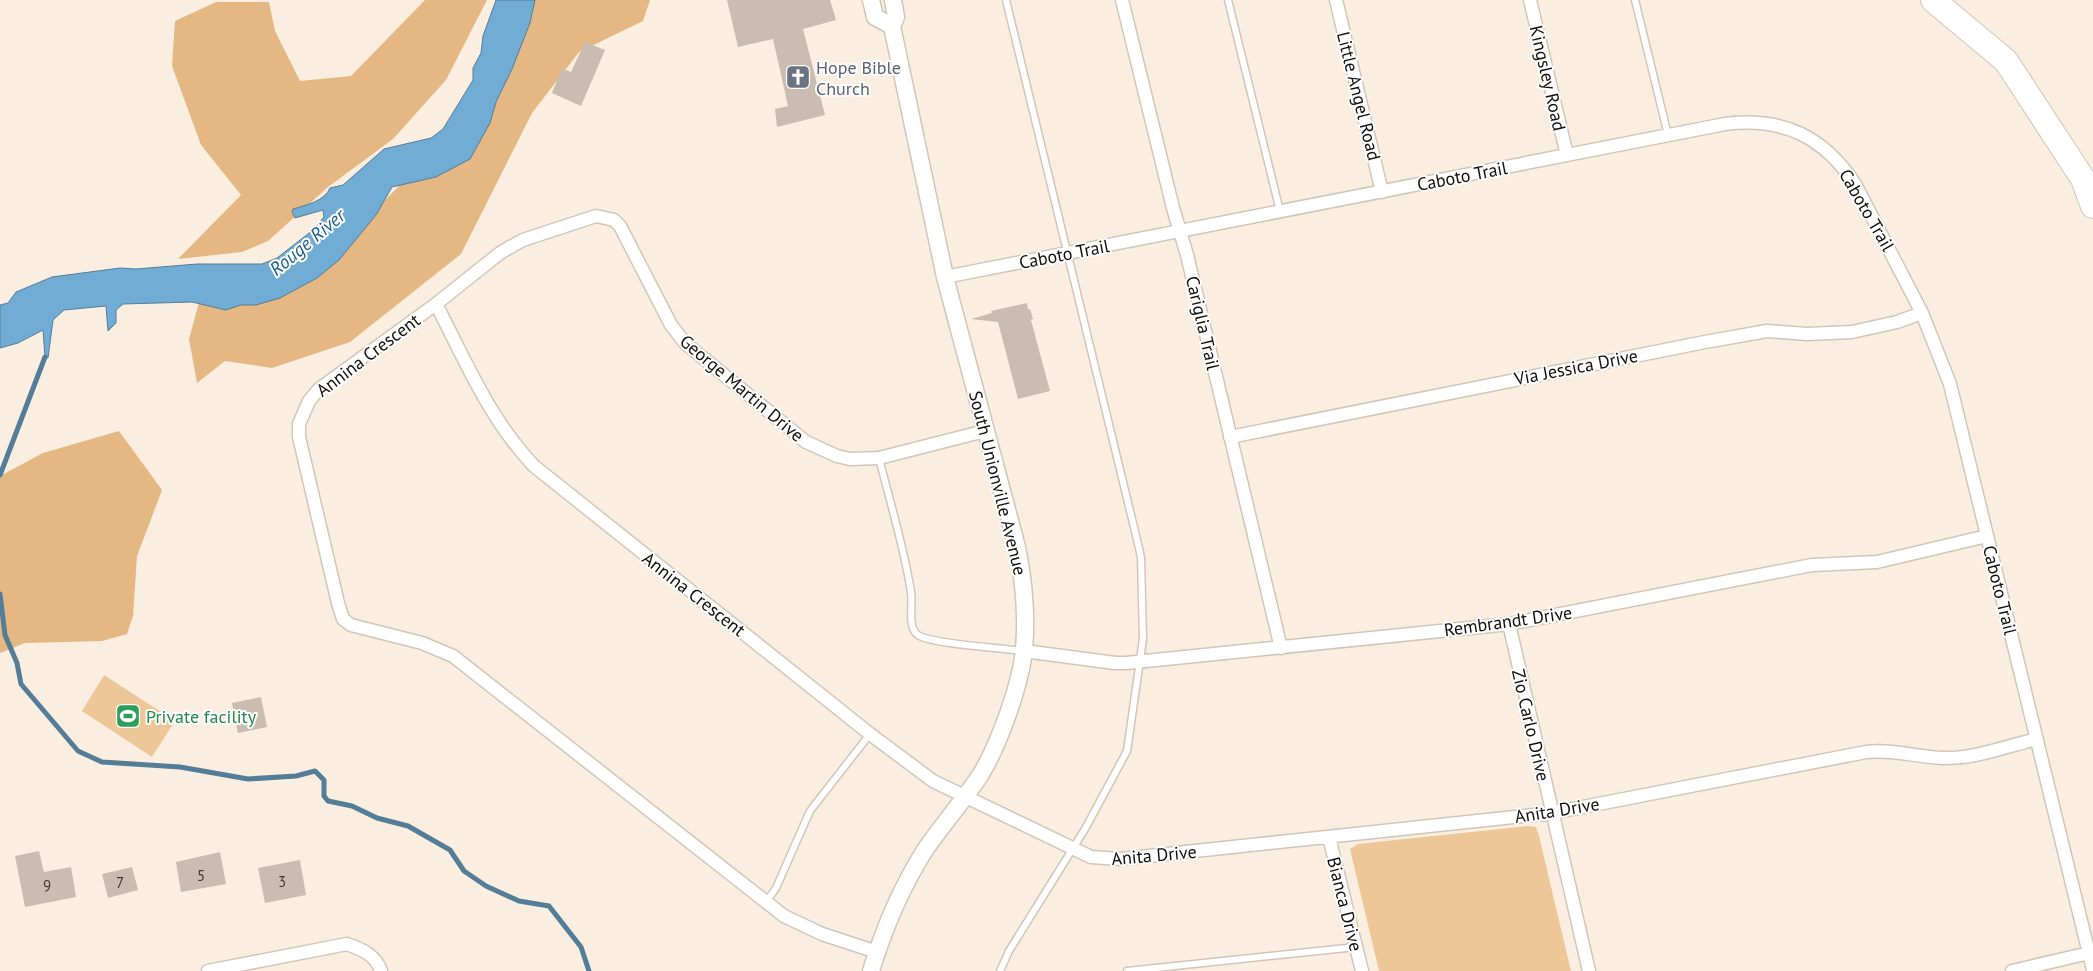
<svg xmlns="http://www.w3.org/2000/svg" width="2093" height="971" font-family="'PT Sans',sans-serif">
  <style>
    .green { fill: #eec798 }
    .forest { fill: #e5b883 }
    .water { fill: #71acd5; stroke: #547d98 }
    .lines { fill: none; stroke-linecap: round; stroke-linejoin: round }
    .stream { stroke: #547d98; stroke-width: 5 }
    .building { fill: #c8bdb0 }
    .service-casing { stroke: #d2c6b9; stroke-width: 9 }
    .minor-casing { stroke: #d2c6b9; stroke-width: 15 }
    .tertiary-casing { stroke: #d2c6b9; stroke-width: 19 }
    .motorway-casing { stroke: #d2c6b9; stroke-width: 26 }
    .service { stroke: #fff; stroke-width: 6 }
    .minor { stroke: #fff; stroke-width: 12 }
    .tertiary { stroke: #fff; stroke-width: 16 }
    .motorway { stroke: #fff; stroke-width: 24 }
    .labels { text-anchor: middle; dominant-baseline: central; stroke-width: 4; stroke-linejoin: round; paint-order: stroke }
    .number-label { font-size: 15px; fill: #403a33 }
    .worship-label { font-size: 18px; fill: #5b616d; stroke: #fefefe; text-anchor: start }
    .street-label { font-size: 18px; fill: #120e09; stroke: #fefefe }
    .leisure-label { font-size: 18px; fill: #27864d; stroke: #fefefe; text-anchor: start }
    .water-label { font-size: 19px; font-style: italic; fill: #195e86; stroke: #fefefe }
  </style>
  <rect width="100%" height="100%" fill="#faeee1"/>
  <path class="green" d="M104 675 175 721 152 757 82 711Z
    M1528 826 1536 827 1539 836 1571 971H1379L1350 849 1358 844Z"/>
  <path class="forest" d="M425 0H487L446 80 393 139 328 187 268 241 242 252 178 259 241 195 201 145 172 66 175 21 216 2H269L275 31 300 81 351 76Z
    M530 0H650L643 21 579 52 532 113 461 254 350 342 272 368 225 361 197 383 189 339 201 295 252 297 377 208 411 174 457 145Z
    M119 431 162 490 137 556 133 616 127 634 102 641 25 643 0 653V476L43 453Z"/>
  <path class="water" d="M496 0H535L530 23 512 69 496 102 490 123 470 159 436 177 392 187 376 215 339 260 317 278 280 298 256 305H241L226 310 192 302 123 304 116 310V323L108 331 106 306 64 310 53 320 48 358 45 357 43 330 18 343 0 348V305L8 303 16 292 52 277 120 268 136 269 197 264H262L277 258 313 230 324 217 323 210 295 218 292 212 293 209C306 205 325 201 330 188L343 185 384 149 431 138 443 129 473 80V68L481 53 483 36Z"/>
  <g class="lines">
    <path class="stream" d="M0 475 45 357
      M0 594 5 635 17 663 21 684 78 751 102 762 180 767 248 779 296 776 315 771 324 780V796L328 801 352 806 377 818 408 826 450 850 464 871 486 886 519 901 549 906 581 947 589 971"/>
  </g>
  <path class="building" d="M727 0H830L836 20 803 29 825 115 777 127 775 109 788 106 773 39 738 47Z
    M585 42 605 50 581 106 552 93 562 68 571 72Z
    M1027 303 1028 309H1030L1033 319 1031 320 1050 391 1018 399 998 322 971 319 992 313 991 311Z
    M261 697 267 727 238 733 232 703Z
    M39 851 44 872 71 867 76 897 25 907 15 856Z
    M220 852 226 884 181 892 176 862Z
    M300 860 306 895 265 903 258 868Z
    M132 867 138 890 108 898 102 874Z"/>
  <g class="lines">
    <defs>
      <path id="service" d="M1228 0 1280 211
        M1635 0 1668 135
        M879 458C890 502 904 547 911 592 913 604 907 628 918 635 930 644 1003 648 1023 651
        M766 902 776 888 810 811 870 734
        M1000 971 1009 951 1085 829 1127 751 1143 639 1141 558 1139 548 1006 0
        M1127 971 1356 947"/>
      <path id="minor" d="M1122 0 1173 208 1187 255 1281 648
        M1336 0 1382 192
        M1530 0 1567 155
        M945 277 1725 124C1783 117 1823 136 1855 184L1922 313 1950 384 2093 970
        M436 304C465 360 490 420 534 466L870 734 933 781 1091 857 1120 859 1552 813 1866 752C1892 749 1917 757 1943 758 1974 759 2007 746 2037 739
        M1230 437 1705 342 1767 331 1807 334 1852 332 1897 322 1922 313
        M1509 624 1589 971
        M1024 651 1115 663H1126L1509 624 1812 565 1877 562 1987 536
        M1329 837 1362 971
        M877 952 822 934 784 916 453 656 422 643 351 625 343 619 338 603 299 437V424L309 401 319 389 436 304 500 253 512 246 523 240 596 216 614 220 620 226 671 325 685 343 806 442 837 456 850 459 879 458 985 431
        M208 971 347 944C361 949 376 955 381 971
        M2012 971 2089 953"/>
      <path id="tertiary" d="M871 0 875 17 892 26
        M871 971C884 928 901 888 925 850 943 824 964 800 981 774 999 744 1021 684 1024 649 1027 615 1024 581 1017 547L945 277 892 26 896 17 893 0"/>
      <path id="motorway" d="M1933 0 2006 61 2083 179 2093 206"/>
    </defs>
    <use href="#service" class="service-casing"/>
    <use href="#minor" class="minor-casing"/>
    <use href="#tertiary" class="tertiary-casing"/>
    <use href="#motorway" class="motorway-casing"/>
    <use href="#service" class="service"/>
    <use href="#minor" class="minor"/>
    <use href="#tertiary" class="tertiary"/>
    <use href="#motorway" class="motorway"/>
  </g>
  <defs>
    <symbol id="church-square" viewBox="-11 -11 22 22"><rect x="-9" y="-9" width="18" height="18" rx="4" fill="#6b7280" stroke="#fefefe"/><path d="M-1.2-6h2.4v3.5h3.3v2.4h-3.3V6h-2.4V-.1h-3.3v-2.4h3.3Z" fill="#fff"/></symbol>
    <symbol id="stadium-square" viewBox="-11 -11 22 22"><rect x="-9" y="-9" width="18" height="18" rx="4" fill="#2e9e5b" stroke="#fefefe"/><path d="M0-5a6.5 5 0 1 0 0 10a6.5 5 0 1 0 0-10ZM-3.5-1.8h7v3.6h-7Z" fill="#fff"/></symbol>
  </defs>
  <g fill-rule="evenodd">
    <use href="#church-square" x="784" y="63" width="28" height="28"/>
    <use href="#stadium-square" x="114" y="702" width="28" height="28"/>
  </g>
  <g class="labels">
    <g class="number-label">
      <text x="201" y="875">5</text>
      <text x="282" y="881">3</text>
      <text x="120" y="882">7</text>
      <text x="47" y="885">9</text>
    </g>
    <g class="worship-label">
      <text x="816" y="67">Hope Bible<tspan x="816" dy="21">Church</tspan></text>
    </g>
    <g class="street-label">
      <text transform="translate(1548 78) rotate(77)">Kingsley Road</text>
      <text transform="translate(1359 96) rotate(76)">Little Angel Road</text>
      <text transform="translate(1462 176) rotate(-11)">Caboto Trail</text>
      <text transform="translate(1867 210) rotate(60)">Caboto Trail</text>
      <text transform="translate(1064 254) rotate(-11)">Caboto Trail</text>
      <text transform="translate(1203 323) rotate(77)">Cariglia Trail</text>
      <text transform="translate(368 355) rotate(-37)">Annina Crescent</text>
      <text transform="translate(1576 367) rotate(-11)">Via Jessica Drive</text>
      <text transform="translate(742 388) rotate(40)">George Martin Drive</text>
      <text transform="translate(998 483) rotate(76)">South Unionville Avenue</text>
      <text transform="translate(2000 590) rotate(76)">Caboto Trail</text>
      <text transform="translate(694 594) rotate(38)">Annina Crescent</text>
      <text transform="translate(1508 621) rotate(-8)">Rembrandt Drive</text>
      <text transform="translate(1531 725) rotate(77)">Zio Carlo Drive</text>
      <text transform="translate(1557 810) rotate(-9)">Anita Drive</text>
      <text transform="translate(1154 855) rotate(-5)">Anita Drive</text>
      <text transform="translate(1345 904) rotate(76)">Bianca Drive</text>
    </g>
    <g class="leisure-label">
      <text x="146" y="716">Private facility</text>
    </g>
    <g class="water-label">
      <text transform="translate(307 242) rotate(-40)">Rouge River</text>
    </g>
  </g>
</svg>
